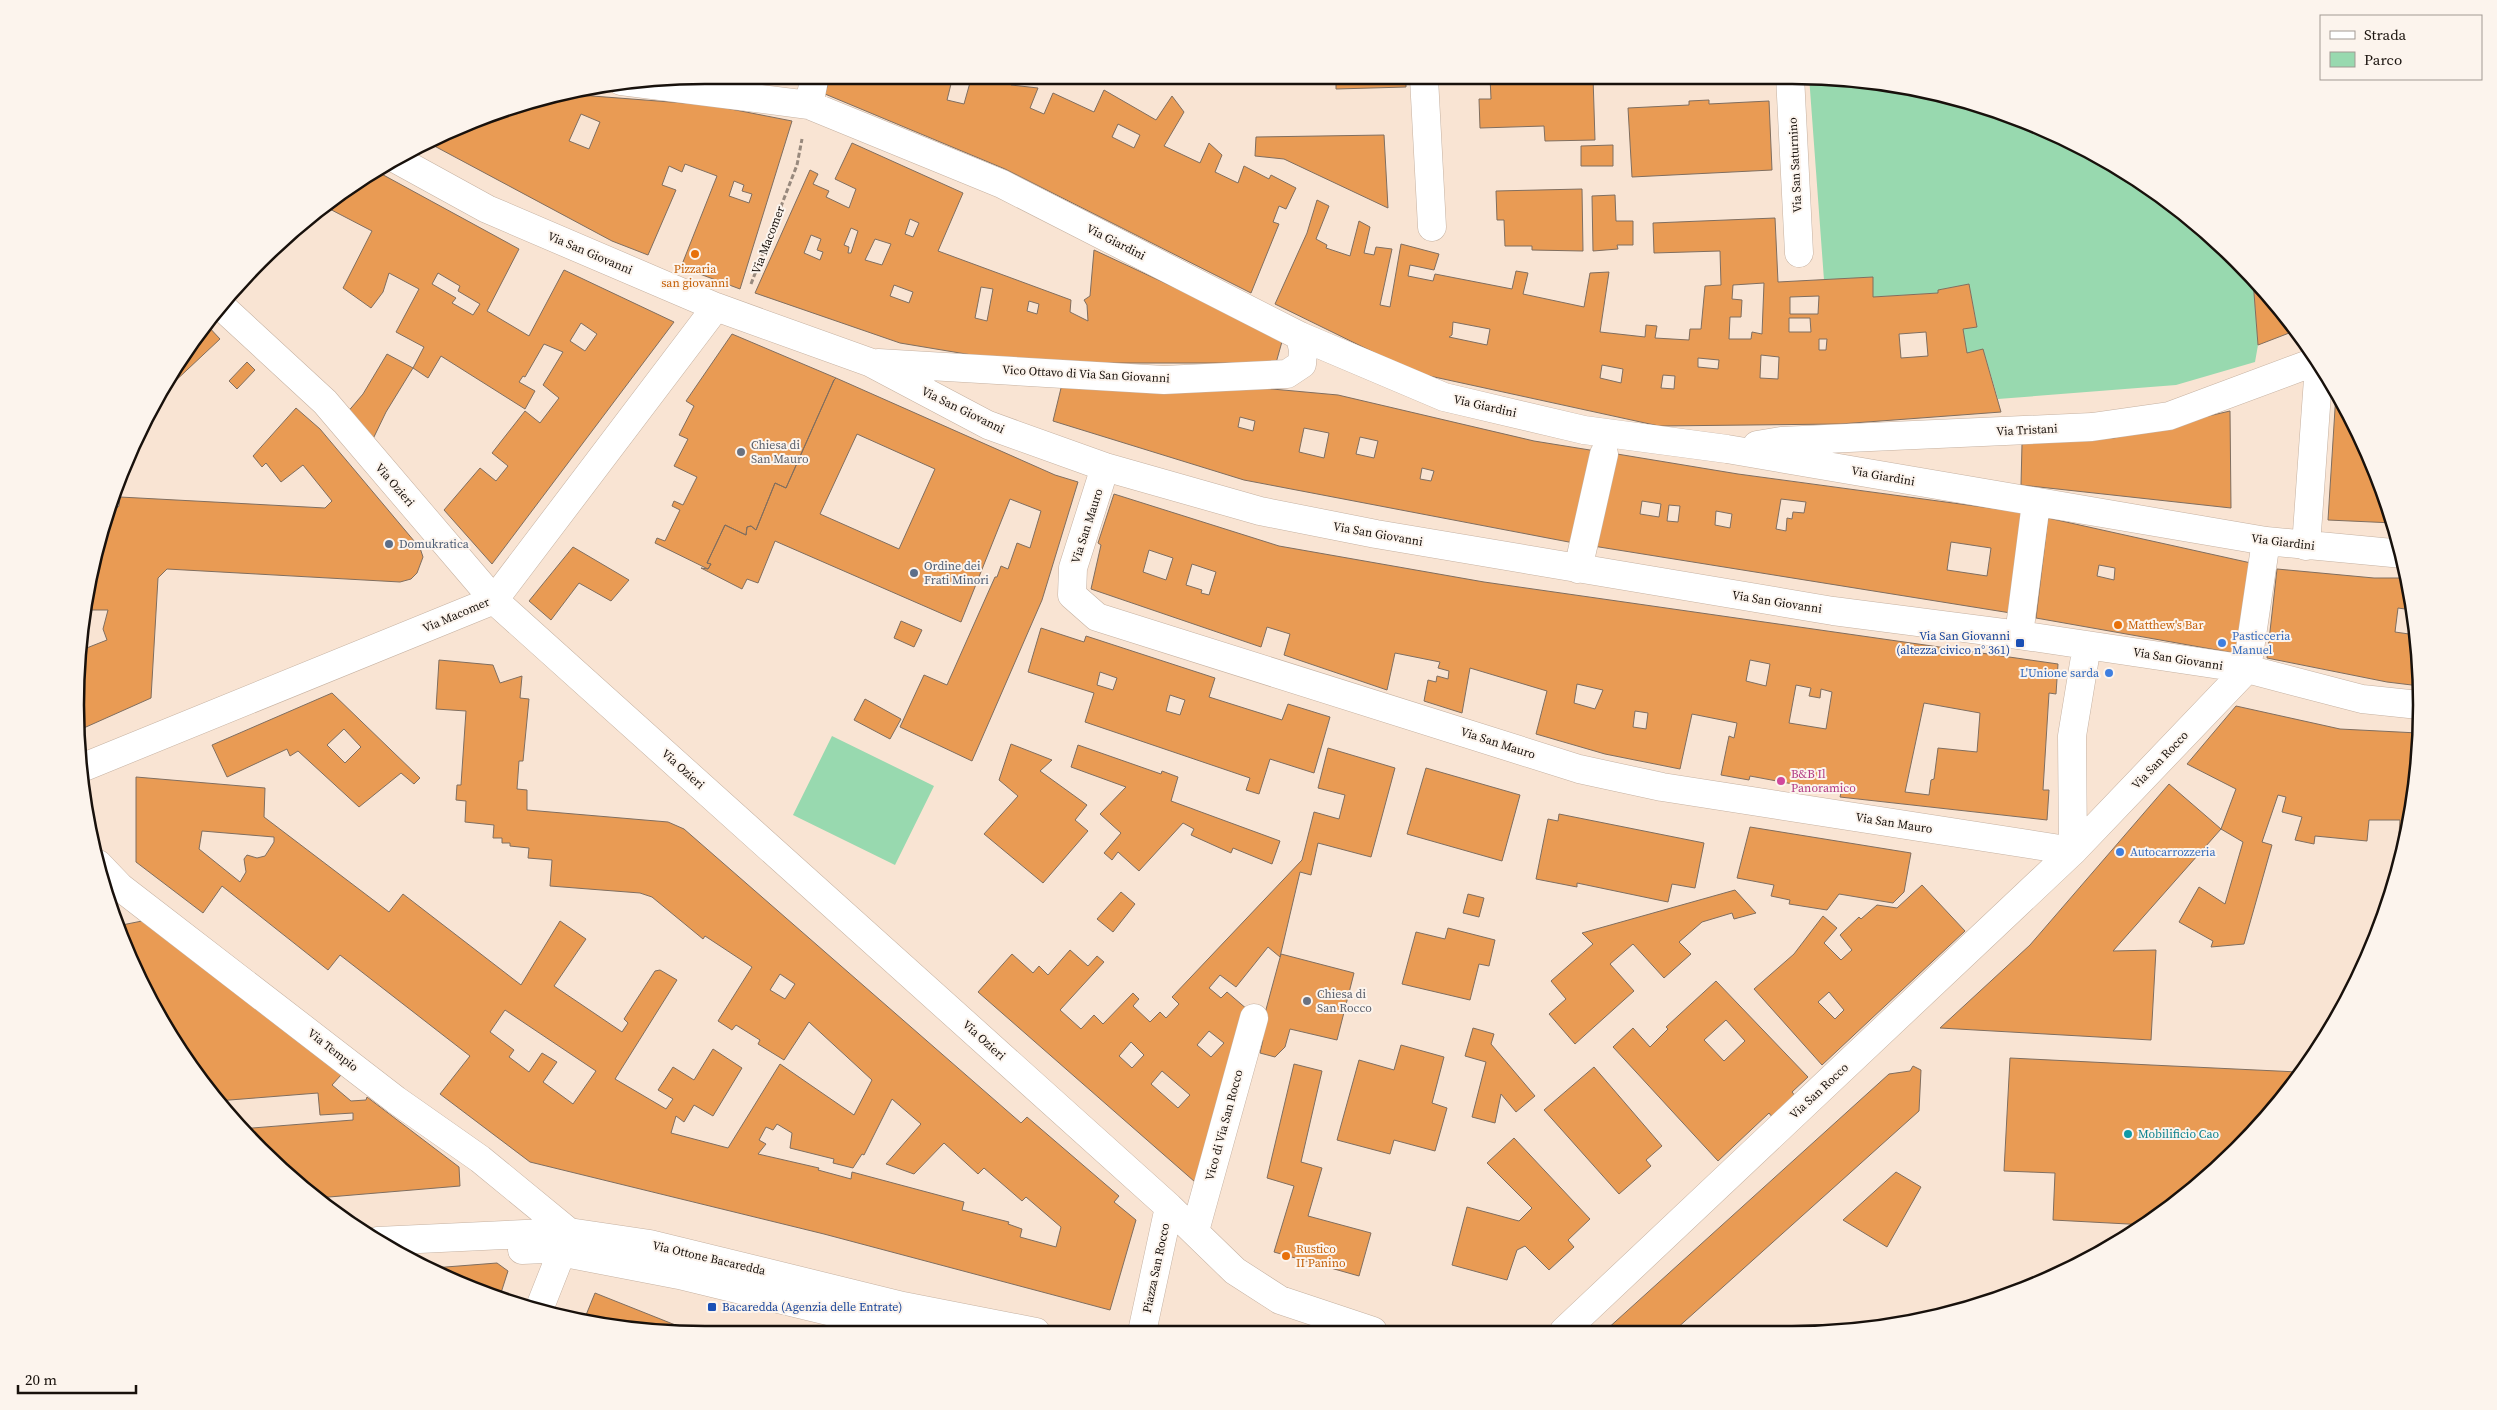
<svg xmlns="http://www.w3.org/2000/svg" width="2497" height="1410" font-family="'Source Serif 4',serif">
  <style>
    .green { fill: #98d9af }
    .building { fill: #e99b54; stroke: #806e5f; fill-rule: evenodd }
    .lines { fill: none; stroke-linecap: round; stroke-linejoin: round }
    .minor-casing { stroke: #c5b1a1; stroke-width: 29 }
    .path { stroke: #98897d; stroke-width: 3; stroke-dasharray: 5 2.5; stroke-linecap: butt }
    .minor { stroke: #fff; stroke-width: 28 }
    .food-dot { fill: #e8710a; stroke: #fcf4ed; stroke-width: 2 }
    .worship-dot { fill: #6b7280; stroke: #fcf4ed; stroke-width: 2 }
    .service-dot { fill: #5c6f8a; stroke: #fcf4ed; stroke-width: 2 }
    .transit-dot { fill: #1a4fb4; stroke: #fcf4ed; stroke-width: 2 }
    .shop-dot { fill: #3f7fe0; stroke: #fcf4ed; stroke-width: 2 }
    .hotel-dot { fill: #d1479c; stroke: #fcf4ed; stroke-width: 2 }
    .culture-dot { fill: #0f9aa8; stroke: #fcf4ed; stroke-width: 2 }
    .labels { text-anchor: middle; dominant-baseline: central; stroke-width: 4; stroke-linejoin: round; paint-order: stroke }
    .street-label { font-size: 12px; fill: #18110c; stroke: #fcf4ed }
    .food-label { font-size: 12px; fill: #c56008; stroke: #fcf4ed; text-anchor: start }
    .worship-label { font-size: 12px; fill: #5b616d; stroke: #fcf4ed; text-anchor: start }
    .service-label { font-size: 12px; fill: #4e5e75; stroke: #fcf4ed; text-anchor: start }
    .transit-label { font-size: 12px; fill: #164399; stroke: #fcf4ed; text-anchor: end }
    .shop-label { font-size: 12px; fill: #366cbe; stroke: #fcf4ed; text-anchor: start }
    .hotel-label { font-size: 12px; fill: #b23c85; stroke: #fcf4ed; text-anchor: start }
    .culture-label { font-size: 12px; fill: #0d838f; stroke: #fcf4ed; text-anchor: start }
    .rim { fill: none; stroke: #18110c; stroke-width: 2.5 }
  </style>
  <rect width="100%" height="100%" fill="#f9e4d3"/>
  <path class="green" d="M1809 76H1833L1994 108 2107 160 2208 232 2253 280 2258 345 2255 362 2176 385 1998 399 1983 349 1967 353 1963 329 1977 326 1969 284 1938 290V293L1873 297 1872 277 1824 280Z
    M832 736 934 786 895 865 793 815Z"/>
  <path class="building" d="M1490 77H1593L1595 140 1545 141 1544 126 1480 128 1479 99H1491Z
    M1336 78H1406V87L1336 89Z
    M960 79 959 82 952 80 947 100 964 104 971 79H1011V85L1038 88 1030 108 1044 114 1053 93 1094 112 1104 90 1156 120 1172 96 1184 112 1164 146 1200 163 1209 143 1222 155 1215 172 1238 183 1244 166 1269 179 1271 175 1296 188 1286 209 1279 206 1273 222 1279 224 1251 293 1005 169 825 94 829 80ZM1118 124 1140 135 1134 148 1112 137Z
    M566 94 710 105 792 121 740 289 681 267 717 176 685 164 682 172 669 166 662 185 676 190 648 255 612 241 425 141 503 108ZM581 114 600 122 589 149 569 141ZM734 181 744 185 742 191 752 194 749 203 729 196Z
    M1709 100V104L1769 101 1772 170 1632 177 1628 108 1689 105V101Z
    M1384 135 1388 208 1284 159 1255 156 1256 137Z
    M852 143 963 193 938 251 1071 300 1070 312 1088 321 1087 305 1084 300 1090 296 1094 250 1283 338 1276 363H1054L1002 360 900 343 755 293 810 170 818 174 813 184 829 191 826 197 849 208 856 189 835 179ZM910 219 919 223 913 237 905 234ZM851 228 858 231 851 253H848L849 247 844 245ZM811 235 821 239 817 250 823 252 820 260 804 253ZM875 239 891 244 882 265 865 260ZM894 285 913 292 909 303 890 296ZM981 287 993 289 987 321 975 318ZM1029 301 1039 304 1037 314 1027 311Z
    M1613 145V166H1581V146Z
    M376 171 519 249 487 311 529 336 564 270 674 322 492 564 444 510 480 468 496 481 508 466 492 453 525 411 540 423 559 398 543 385 563 352 544 344 525 377 523 376 519 382 535 391 525 409 441 356 428 378 413 368 424 347 396 332 419 289 389 273 383 292 371 308 343 288 372 231 322 205ZM438 273 460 286 458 291 480 304 473 315 452 303 456 298 432 284ZM581 323 597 334 585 351 570 341Z
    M1582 189 1583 251 1532 250V246H1505L1504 220H1497L1496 191Z
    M1615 195 1616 221H1633V245H1617L1618 249 1593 251 1592 196Z
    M1317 200 1329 206 1316 239 1327 245 1326 248 1350 256 1359 221 1370 227 1364 253 1374 255 1376 247 1392 249 1380 305 1390 307 1401 244 1439 254 1434 270 1410 265 1408 276 1433 281 1435 274 1512 289 1516 271 1528 273 1523 294 1584 307 1590 273 1609 272 1600 332 1645 337 1646 325 1657 326 1655 338 1689 340 1690 329H1701L1705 286 1721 285 1720 251 1654 253 1653 223 1775 218 1778 282 1873 277V297L1938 293V290L1969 284 1977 327 1963 329 1967 353 1983 349 2001 412 1840 424 1659 426 1416 373 1275 304 1307 233ZM1764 283 1762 334 1752 332 1751 339H1729L1730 317H1741L1742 300 1732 299 1733 285ZM1819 296 1818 314H1790V297ZM1789 318H1810L1811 332H1789ZM1453 322 1490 329 1487 345 1449 337 1452 335ZM1926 332 1928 356 1901 358 1899 334ZM1819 339H1827L1826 350H1819ZM1761 355 1779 357 1778 379 1760 378ZM1698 358 1719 360 1718 369 1698 367ZM1602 365 1623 369 1621 383 1600 378ZM1663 375 1675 376 1674 389 1661 388Z
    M2253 280 2292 322 2297 330 2258 345Z
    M206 324 220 339 171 385 167 380 181 355Z
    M732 334 836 378 834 380 786 488 775 483 756 530 751 526 747 527 746 535 725 525 707 563 711 564 708 569 655 543 657 538 665 541 680 510 672 506 674 501 683 505 697 477 674 466 688 439 679 435 694 406 686 401Z
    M387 354 413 368 386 412 372 441 346 414 363 394Z
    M247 362 255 370 237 389 229 381Z
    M836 378 1055 475 1078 482 1042 600 972 761 900 727 924 675 947 685 995 577H997L1001 566 1008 569 1017 543 1030 548 1041 511 1010 499 961 622 775 541 758 583 747 579 742 589 701 568 708 569 711 564 707 563 725 525 746 535 747 527 751 526 756 530 775 483 786 488 834 380ZM857 434 935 469 899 549 820 514Z
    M1062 384 1261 388 1338 395 1534 441 1596 451 1574 543 1244 480 1053 421ZM1240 417 1255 421 1253 431 1238 427ZM1304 428 1329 433 1324 458 1299 452ZM1360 437 1378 441 1374 458 1356 454ZM1422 468 1434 471 1431 481 1420 479Z
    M2336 393 2357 427 2394 523 2328 520Z
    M296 408 320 429 420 548 423 557 417 573 411 579 400 582 167 569 158 578 151 698 77 731 79 651 107 640 103 629 108 610H87L88 586 97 542 105 519 119 506 120 497 325 508 332 501 303 465 281 482 266 463 262 467 253 456Z
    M2230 411 2231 508 2021 485 2022 444 2053 440 2114 438Z
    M1617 454 1738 474 2027 513 2017 614 1593 546ZM1781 499 1806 502 1804 513 1793 512 1792 519 1787 518 1786 531 1776 529ZM1642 501 1661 504 1659 517 1640 514ZM1669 505 1680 506 1678 522 1667 521ZM1716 511 1732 514 1730 528 1715 525ZM1951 542 1991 548 1987 576 1947 570Z
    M1114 494 1279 546 1484 582 2058 664 2056 694 2049 693 2043 790H2049L2047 820 1840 797 1841 793 1750 776 1749 780 1721 775 1729 736 1734 738 1737 723 1692 714 1680 769 1605 754 1536 734 1547 691 1470 668 1462 713 1424 701 1428 680 1436 682 1437 676 1448 679 1449 671 1438 668 1440 662 1395 653 1387 690 1284 655 1290 634 1267 627 1261 647 1091 589 1101 545 1098 543ZM1149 550 1173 558 1166 580 1143 572ZM1192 564 1216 572 1209 595 1201 593 1202 590 1186 585ZM1750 660 1770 664 1766 686 1746 681ZM1577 684 1603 690 1595 709 1574 703ZM1796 685 1811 688 1809 696 1820 698 1821 689 1832 692 1826 729 1789 723ZM1924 703 1980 713 1977 752 1938 748 1934 779 1931 780 1929 795 1905 792ZM1635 711 1648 713 1646 729 1633 727Z
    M2048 518 2260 565 2245 655 2036 618ZM2099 565 2115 568 2114 580 2097 576Z
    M573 547 629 580 611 601 579 583 551 620 529 601Z
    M2277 569 2374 578H2406L2412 610 2398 608 2395 632 2416 635 2421 664 2420 686 2387 682 2267 658Z
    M901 621 922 630 914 647 894 638Z
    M1041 628 1084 642 1086 636 1215 678 1209 697 1282 720 1288 704 1330 717 1314 773 1270 759 1259 794 1246 790 1250 778 1085 722 1094 693 1028 672ZM1100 672 1117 678 1113 690 1097 685ZM1170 695 1185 700 1180 715 1166 711Z
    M439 660 493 665 500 683 522 676 520 698 529 699 523 761H519L517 789 527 790V810L668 822 684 829 1021 1123 1027 1117 1119 1196 1114 1202 1136 1220 1110 1310 824 1234 530 1162 440 1094 470 1056 340 955 328 970 222 886 203 913 136 862V777L265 788 264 817 389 912 403 894 521 985 560 921 586 939 554 986 622 1032 628 1023 624 1019 655 971 660 970 677 980 615 1079 666 1109 673 1099 658 1090 673 1067 694 1080 713 1049 742 1068 713 1116 694 1105 684 1122 676 1116 671 1133 728 1148 780 1064 854 1115 872 1080 809 1022 784 1060 758 1044 760 1040 736 1025 732 1030 718 1021 752 967 705 936 703 939 652 897 640 893 550 886 552 860 528 858 529 848 510 846V843H502V838H493L494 825 465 822 466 801 456 800 457 785H461L466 711 436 709ZM202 831 274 837V842L265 856 257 858 247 855 244 859 246 872 240 882 199 849ZM780 974 795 984 785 999 770 990ZM505 1010 596 1071 573 1104 543 1082 557 1062 542 1053 529 1072 509 1057 514 1050 490 1032ZM892 1099 921 1124 886 1164 914 1174 944 1143 978 1174 984 1168 1022 1201 1026 1197 1061 1227 1056 1247 1020 1237 1022 1229 1008 1224 1009 1222 962 1210 964 1202 852 1172 851 1179 818 1170 819 1168 758 1154 766 1144 759 1140 766 1127 773 1130 777 1124 792 1133 790 1148 834 1159 833 1163 853 1168 862 1154 864 1155Z
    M332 693 420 778 414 784 401 773 359 807 298 751 290 756 287 749 227 777 212 745ZM344 729 361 747 345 763 327 745Z
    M865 699 901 719 890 739 854 720Z
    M2236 706 2340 729 2418 733 2417 788 2402 848H2398L2400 820H2369L2367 841 2315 836 2314 844 2295 840 2302 817 2282 812 2286 797 2278 795 2262 842 2272 845 2244 944 2211 947 2213 941 2179 922 2199 887 2225 904 2243 842 2221 829 2236 789 2187 764Z
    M1011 744 1052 760 1040 771 1087 805 1075 820 1088 831 1043 883 984 834 1018 796 999 780Z
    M1078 745 1161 774 1162 771 1178 777 1171 801 1280 841 1272 864 1233 848 1231 853 1191 835 1194 829 1183 823 1139 871 1118 852 1112 860 1104 853 1121 833 1100 814 1126 787 1071 767Z
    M1328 748 1395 768 1371 857 1318 843 1311 875 1300 872 1280 957 1268 947 1236 987 1220 975 1209 988 1221 998 1227 992 1248 1010 1195 1182 978 992 1012 954 1033 973 1039 966 1048 975 1070 950 1088 966 1097 956 1104 962 1060 1010 1081 1029 1094 1015 1103 1024 1133 993 1139 999 1133 1006 1150 1022 1160 1012 1166 1018 1179 1004 1172 997 1302 860 1314 812 1339 819 1345 795 1318 788ZM1209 1031 1224 1043 1211 1057 1197 1045ZM1131 1042 1144 1055 1132 1068 1119 1056ZM1162 1071 1190 1095 1178 1108 1151 1084Z
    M1426 768 1520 795 1502 861 1407 834Z
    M2169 784 2221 829 2113 951 2156 950 2151 1040 1940 1028 2030 945Z
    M1559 814 1704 843 1695 888 1672 884 1668 902 1577 883V887L1536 879 1548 819 1558 821Z
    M1750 827 1911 853 1904 892 1893 903 1839 894 1827 910 1789 904 1790 900 1771 896 1774 885 1737 878Z
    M1922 885 1965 931 1822 1065 1754 989 1794 954 1823 916 1837 928 1824 943 1841 960 1852 950 1840 935 1859 917 1861 919 1877 905 1897 908ZM1829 992 1844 1010 1835 1019 1818 1002Z
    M1735 890 1756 913 1734 919 1732 913 1702 922 1679 942 1691 954 1664 978 1633 944 1610 964 1634 991 1575 1044 1549 1014 1566 999 1551 981 1593 944 1582 933Z
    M1121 892 1135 904 1113 932 1097 919Z
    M1468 894 1484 898 1479 917 1463 913Z
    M142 921 341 1075 332 1085 351 1101 366 1100 367 1097 459 1167 460 1186 317 1198 290 1179 240 1129 353 1120V1113L320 1115 318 1093 217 1101 160 1020 123 946 117 926Z
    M1448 928 1495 940 1489 966 1479 964 1470 1000 1402 984 1416 932 1445 939Z
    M1281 954 1354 973 1337 1040 1290 1029 1285 1047 1275 1057 1260 1053 1263 1040 1258 1039Z
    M1716 981 1808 1077 1792 1092 1796 1097 1773 1118 1769 1113 1718 1161 1613 1047 1633 1028 1650 1047 1668 1029 1666 1027ZM1726 1020 1745 1041 1724 1061 1704 1040Z
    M1473 1028 1494 1034 1491 1044 1535 1096 1516 1112 1501 1094 1495 1123 1472 1117 1486 1062 1465 1056Z
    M1401 1045 1444 1057 1432 1103 1447 1108 1435 1151 1394 1140 1390 1154 1337 1140 1359 1060 1394 1070Z
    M2010 1058 2151 1065 2298 1072 2238 1150 2147 1225 2053 1220 2055 1173 2004 1171Z
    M1294 1064 1322 1071 1301 1162 1322 1168 1308 1216 1371 1233 1359 1276 1274 1252 1294 1186 1267 1178Z
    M1913 1066 1921 1070 1919 1111 1675 1330 1605 1331 1889 1074 1910 1071Z
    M1594 1067 1662 1146 1646 1160 1651 1166 1619 1194 1544 1110Z
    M1514 1138 1590 1219 1568 1240 1574 1247 1549 1270 1525 1246 1517 1250 1507 1280 1452 1265 1467 1207 1519 1221 1532 1208 1487 1163Z
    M1896 1172 1921 1187 1887 1247 1843 1220Z
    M497 1263 508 1271 500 1296 433 1268Z
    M595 1293 698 1334H664L584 1320Z"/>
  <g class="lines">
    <defs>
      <path id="minor" d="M1790 76 1799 253
        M1424 78 1432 227
        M621 81 809 105 1002 184 1300 336 1444 397 1584 430 1727 449 2266 541 2403 554
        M809 105 814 80
        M396 159 487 209 716 307 869 362 988 425 1105 467 1260 511 1376 534 1833 611 2019 635 2247 669 2362 699 2419 705
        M221 306 325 402 494 600 1169 1207 1235 1271 1280 1300 1373 1331
        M878 363 1164 380 1287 374 1302 364 1303 350 1300 336
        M1757 445 1781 441 2092 427 2169 416 2317 361
        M1105 467 1073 568 1072 595 1097 617 1579 769 1662 787 2073 851
        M2306 546 2319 365
        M1578 569 1604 454
        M2019 635 2036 503
        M79 769 494 600 716 307
        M2073 851 2072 736 2087 645
        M98 864 120 887 396 1100 480 1159 569 1232
        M1195 1231 1254 1018
        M377 1241 569 1232 650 1244 903 1306 1036 1332
        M522 1250 544 1249 679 1275 919 1333
        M538 1312 568 1236
        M1564 1331 2073 851 2247 669 2266 541
        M1142 1332 1169 1207"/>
    </defs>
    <use href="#minor" class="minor-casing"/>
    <path class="path" d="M751 284 797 165 802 139"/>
    <use href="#minor" class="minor"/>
  </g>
  <g class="food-dot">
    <circle cx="695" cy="254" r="5"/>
    <circle cx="2118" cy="625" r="5"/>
    <circle cx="1286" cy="1256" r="5"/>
  </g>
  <g class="worship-dot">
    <circle cx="741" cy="452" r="5"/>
    <circle cx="1307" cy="1001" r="5"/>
  </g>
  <g class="service-dot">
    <circle cx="389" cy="544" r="5"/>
    <circle cx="914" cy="573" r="5"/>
  </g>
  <g class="transit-dot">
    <rect x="2015" y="638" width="10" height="10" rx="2.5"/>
    <rect x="707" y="1302" width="10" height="10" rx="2.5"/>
  </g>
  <g class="shop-dot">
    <circle cx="2222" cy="643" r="5"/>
    <circle cx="2109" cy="673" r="5"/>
    <circle cx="2120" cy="852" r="5"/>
  </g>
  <circle class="hotel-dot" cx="1781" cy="781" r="5"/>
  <circle class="culture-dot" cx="2128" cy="1134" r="5"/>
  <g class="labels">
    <g class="street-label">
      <text transform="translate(1795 165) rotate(-93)">Via San Saturnino</text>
      <text transform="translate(768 240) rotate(-69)">Via Macomer</text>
      <text transform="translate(1116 242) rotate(27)">Via Giardini</text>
      <text transform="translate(590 253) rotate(23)">Via San Giovanni</text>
      <text transform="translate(1086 374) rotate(3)">Vico Ottavo di Via San Giovanni</text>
      <text transform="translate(1485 406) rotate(13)">Via Giardini</text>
      <text transform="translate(963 410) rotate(26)">Via San Giovanni</text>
      <text transform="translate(2027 430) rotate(-3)">Via Tristani</text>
      <text transform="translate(1883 476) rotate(10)">Via Giardini</text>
      <text transform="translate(395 485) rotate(49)">Via Ozieri</text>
      <text transform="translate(1087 526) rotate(-72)">Via San Mauro</text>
      <text transform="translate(1378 534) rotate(10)">Via San Giovanni</text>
      <text transform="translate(2283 542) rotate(7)">Via Giardini</text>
      <text transform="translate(1777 602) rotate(9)">Via San Giovanni</text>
      <text transform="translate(456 615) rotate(-23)">Via Macomer</text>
      <text transform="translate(2178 659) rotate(9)">Via San Giovanni</text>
      <text transform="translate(1498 743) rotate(18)">Via San Mauro</text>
      <text transform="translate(2160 760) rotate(-46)">Via San Rocco</text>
      <text transform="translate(683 769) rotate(42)">Via Ozieri</text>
      <text transform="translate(1894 823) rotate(9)">Via San Mauro</text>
      <text transform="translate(984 1040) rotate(42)">Via Ozieri</text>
      <text transform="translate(333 1050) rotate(38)">Via Tempio</text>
      <text transform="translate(1819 1091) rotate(-43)">Via San Rocco</text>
      <text transform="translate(1224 1125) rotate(-75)">Vico di Via San Rocco</text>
      <text transform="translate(709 1258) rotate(13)">Via Ottone Bacaredda</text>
      <text transform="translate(1156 1268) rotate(-78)">Piazza San Rocco</text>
    </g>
    <g class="food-label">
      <text x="695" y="269" text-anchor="middle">Pizzaria<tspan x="695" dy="14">san giovanni</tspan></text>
      <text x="2128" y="625">Matthew's Bar</text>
      <text x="1296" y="1249">Rustico<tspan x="1296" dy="14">II Panino</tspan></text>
    </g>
    <g class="worship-label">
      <text x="751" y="445">Chiesa di<tspan x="751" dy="14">San Mauro</tspan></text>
      <text x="1317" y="994">Chiesa di<tspan x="1317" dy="14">San Rocco</tspan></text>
    </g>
    <g class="service-label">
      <text x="399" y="544">Domukratica</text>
      <text x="924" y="566">Ordine dei<tspan x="924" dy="14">Frati Minori</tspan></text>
    </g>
    <g class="transit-label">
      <text x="2010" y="636">Via San Giovanni<tspan x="2010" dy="14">(altezza civico n° 361)</tspan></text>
      <text x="722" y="1307" text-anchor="start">Bacaredda (Agenzia delle Entrate)</text>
    </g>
    <g class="shop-label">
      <text x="2232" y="636">Pasticceria<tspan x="2232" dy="14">Manuel</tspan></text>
      <text x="2099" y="673" text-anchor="end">L'Unione sarda</text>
      <text x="2130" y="852">Autocarrozzeria</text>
    </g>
    <g class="hotel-label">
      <text x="1791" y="774">B&amp;B Il<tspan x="1791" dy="14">Panoramico</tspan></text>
    </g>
    <g class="culture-label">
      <text x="2138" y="1134">Mobilificio Cao</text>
    </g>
  </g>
  <path d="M0 0H2497V1410H0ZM705 84H1792A621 621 0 0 1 2413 705V705A621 621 0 0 1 1792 1326H705A621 621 0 0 1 84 705V705A621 621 0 0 1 705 84Z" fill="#fcf4ed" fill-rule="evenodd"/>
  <path class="rim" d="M705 84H1792A621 621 0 0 1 2413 705V705A621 621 0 0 1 1792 1326H705A621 621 0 0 1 84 705V705A621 621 0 0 1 705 84Z"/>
  <rect x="2320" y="15" width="162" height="65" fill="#fcf4ed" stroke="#a19993"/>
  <rect x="2330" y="31" width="25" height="8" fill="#ffffff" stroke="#a19993"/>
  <text x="2364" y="40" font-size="15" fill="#18110c">Strada</text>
  <rect x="2330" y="52" width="25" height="15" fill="#98d9af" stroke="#a19993"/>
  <text x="2364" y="65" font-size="15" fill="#18110c">Parco</text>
  <path d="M18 1385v8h118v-8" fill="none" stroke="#18110c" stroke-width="2.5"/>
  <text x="25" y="1385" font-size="15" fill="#18110c" stroke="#fcf4ed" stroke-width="4" paint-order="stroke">20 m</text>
</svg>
